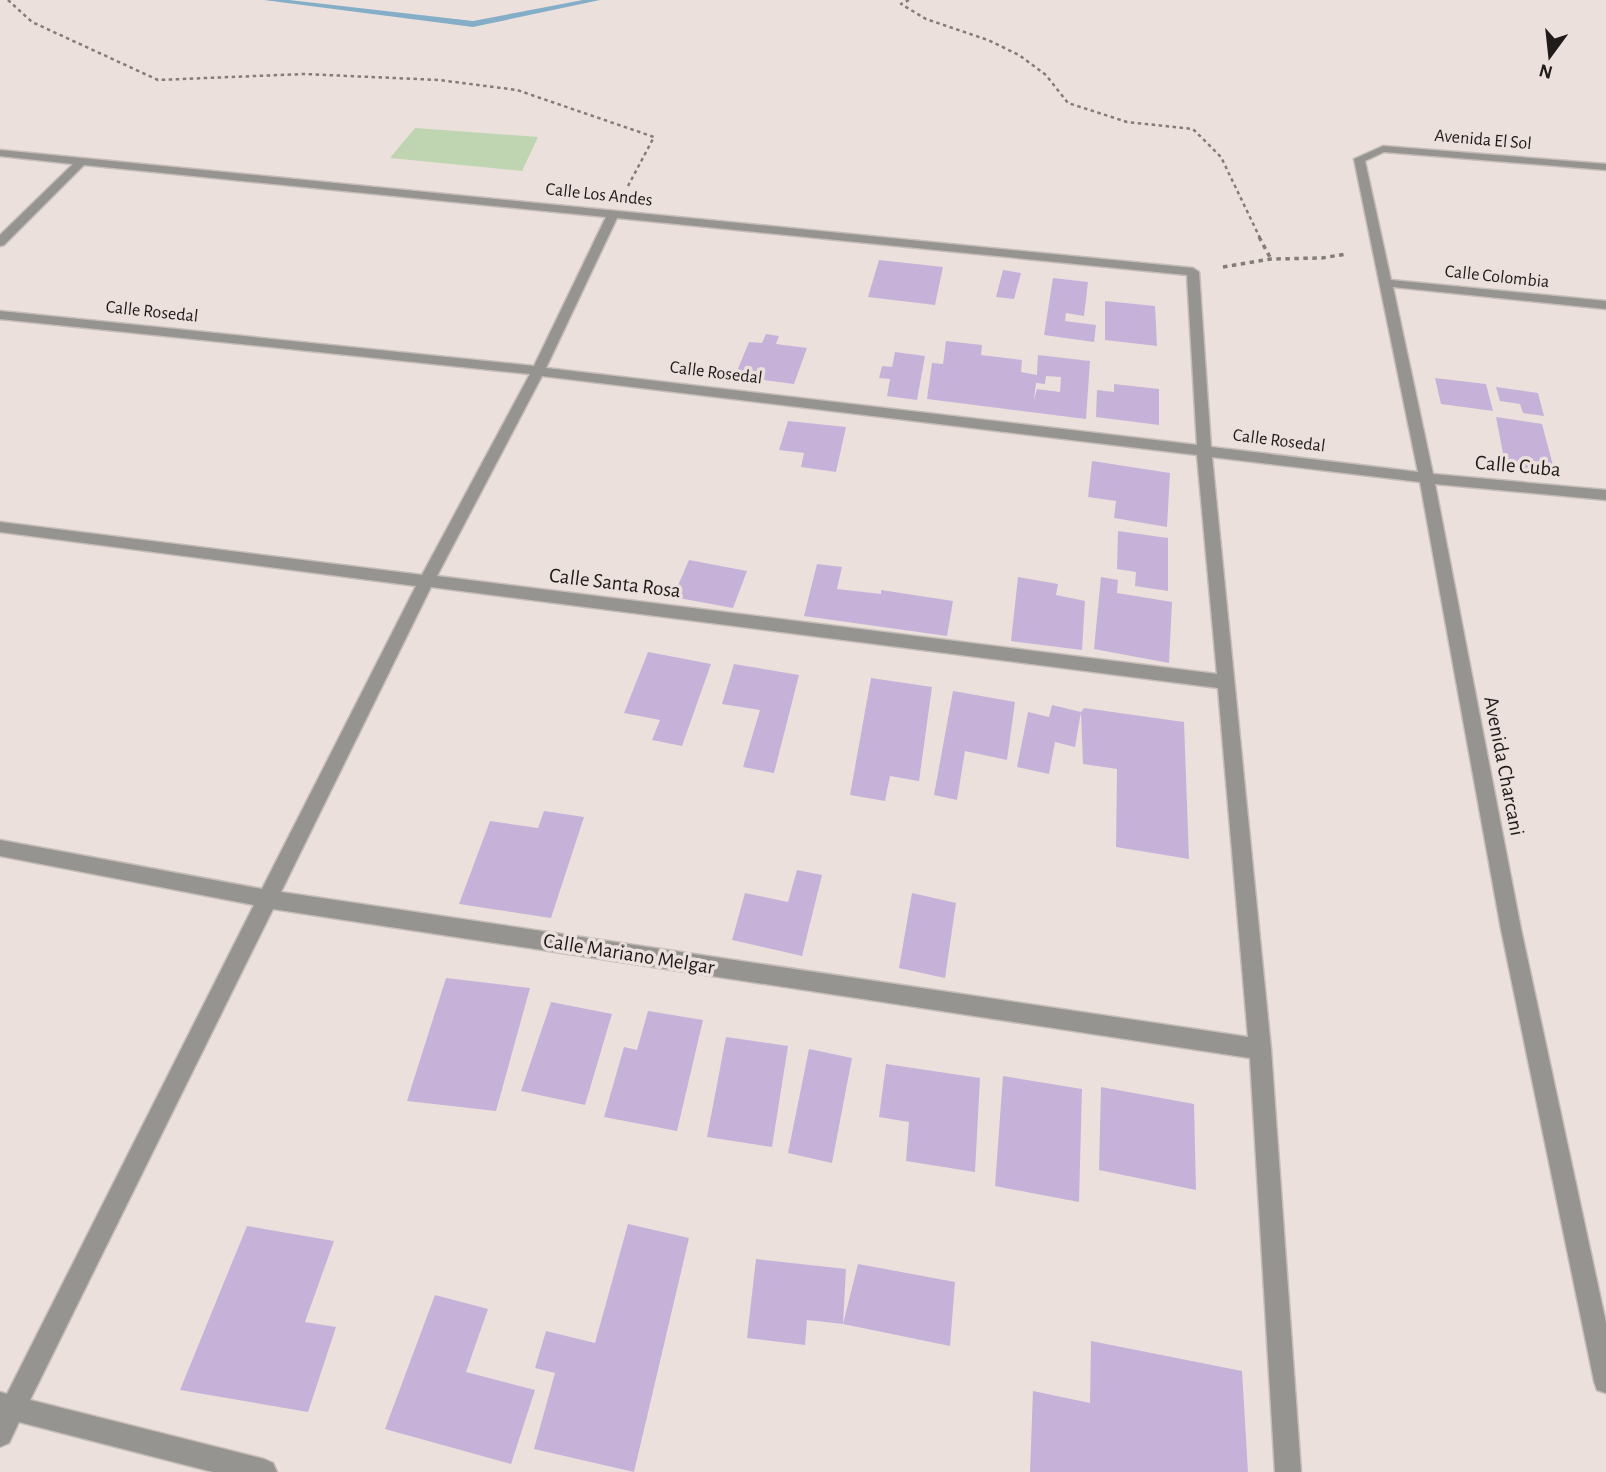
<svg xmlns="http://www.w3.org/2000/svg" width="1606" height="1472" font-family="'Alegreya Sans',sans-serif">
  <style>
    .green { fill: #bfd4b0 }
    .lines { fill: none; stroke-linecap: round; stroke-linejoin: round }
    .stream { fill: #84aec7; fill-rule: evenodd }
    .building { fill: #c6b2d9; fill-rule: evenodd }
    .minor-casing { stroke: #c6bdb9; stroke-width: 3 }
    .path-far1 { stroke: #837c79; stroke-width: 2.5; stroke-dasharray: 3.5 3.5; stroke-linecap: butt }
    .path { stroke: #837c79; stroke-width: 3.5; stroke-dasharray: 4.5 4.5; stroke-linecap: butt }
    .minor { fill: #959490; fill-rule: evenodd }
    .labels { text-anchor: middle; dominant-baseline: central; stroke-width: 7; stroke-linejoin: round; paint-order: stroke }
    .far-street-label { font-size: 18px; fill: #1f1b1a; stroke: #ebe0dc }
    .street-label { font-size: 21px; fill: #1f1b1a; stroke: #ebe0dc }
  </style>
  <rect width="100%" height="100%" fill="#ebe0dc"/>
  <path class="green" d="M415 128 538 137 522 171 390 158Z"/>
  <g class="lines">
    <path class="stream" d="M264 0H289L473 21 583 0H600L473 27Z"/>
  </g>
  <path class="building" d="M879 260 943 267 935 305 868 297Z
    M1003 270 1021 273 1014 299 996 297Z
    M1053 278 1088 282 1084 316 1066 313 1065 321 1096 325 1094 342 1044 335Z
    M1105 301 1155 306 1157 346 1105 340Z
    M766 334 779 336 776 344 807 348 794 384 735 376 749 342 762 343Z
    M946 341 982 345 981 355 1022 360 1021 372 1037 375 1038 355 1090 361 1086 419 927 399 932 363 943 364ZM1046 376 1061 377 1060 392 1037 389 1034 400 1036 383 1045 384Z
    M895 352 925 356 917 400 887 396 890 379 879 378 882 366 892 367Z
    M1435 378 1486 384 1493 411 1441 404Z
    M1114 384 1159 389V425L1096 417 1097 390 1114 392Z
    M1496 387 1538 393 1544 416 1523 413 1520 404 1500 401Z
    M1496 417 1542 424 1555 473 1506 469Z
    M788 421 846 427 836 472 801 467 804 453 779 450Z
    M1092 461 1170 473 1167 527 1114 518 1116 501 1088 497Z
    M1118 531 1168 538V591L1135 586 1136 572 1117 569Z
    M689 560 747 571 733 608 673 597Z
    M817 564 842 567 837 589 881 594V590L953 601 947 636 804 616Z
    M1018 577 1058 584 1056 595 1085 601 1082 650 1011 641Z
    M1101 577 1118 580 1117 593 1172 602 1169 663 1094 649Z
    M648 652 711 664 682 746 652 740 660 720 624 713Z
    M734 664 799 675 774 773 743 767 760 710 722 704Z
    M871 678 932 687 919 781 890 776 885 801 850 795Z
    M953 691 1015 702 1007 760 965 751 957 800 934 795Z
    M1052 705 1081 712 1075 747 1055 742 1049 774 1017 767 1028 712 1049 717Z
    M1084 708 1184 722 1189 859 1116 847 1117 769 1083 764 1081 712Z
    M544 811 584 817 551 918 459 904 490 821 538 828Z
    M797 870 822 875 802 956 732 940 745 893 788 902Z
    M912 893 956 903 945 978 899 968Z
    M446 978 530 988 496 1111 407 1101Z
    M551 1002 612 1014 585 1105 521 1091Z
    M648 1011 703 1020 677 1131 604 1117 624 1047 637 1050Z
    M726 1037 788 1046 772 1147 707 1137Z
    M809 1049 852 1058 832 1163 788 1153Z
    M886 1064 980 1078 975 1172 906 1161 909 1122 879 1117Z
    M1003 1076 1082 1089 1079 1202 995 1186Z
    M1101 1087 1194 1104 1196 1190 1099 1170Z
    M628 1224 689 1238 634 1472 534 1449 555 1373 535 1368 546 1331 595 1343Z
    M247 1226 334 1241 305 1322 336 1327 308 1412 180 1390Z
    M756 1259 846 1269 843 1324 807 1320 805 1345 747 1338Z
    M858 1264 955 1282 950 1346 843 1324Z
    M435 1295 488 1309 466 1372 535 1390 511 1464 385 1429Z
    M1091 1341 1242 1371 1248 1472H1030L1033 1391 1090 1403Z"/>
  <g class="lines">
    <defs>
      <path id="minor" d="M1383 146 1606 164V170L1384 152 1365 161 1391 280 1606 301V309L1393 287 1433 474 1606 490V500L1435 484 1521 929 1606 1323V1393L1597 1390 1594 1381 1501 929 1420 482 1212 457 1271 1049 1301 1472H1275L1250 1058 273 909 30 1400 264 1459 273 1463 277 1472H213L19 1422 9 1443 0 1447V1392L7 1394 254 905 0 856V840L262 889 416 586 0 532V522L422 575 530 374 0 319V311L534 366 606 217 84 165 4 245 0 246V235L73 164 0 156V150L1193 268 1199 272 1211 447 1418 472 1354 159ZM617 218 1187 275 1197 445 546 368ZM542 376 1197 455 1217 674 437 576ZM431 587 1218 688 1248 1037 281 892Z"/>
    </defs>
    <use href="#minor" class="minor-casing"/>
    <path class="path-far1" d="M8 0 32 22 158 80 304 74 439 80 517 90 654 137 628 186
      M909 0 901 4 926 19 988 40 1019 55 1046 75 1068 103 1127 122 1193 129 1221 157 1260 238"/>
    <path class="path" d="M1259 237 1271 259
      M1223 267 1271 259 1322 258 1346 254"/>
    <use href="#minor" class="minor"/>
  </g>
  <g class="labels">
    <g class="far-street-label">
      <text transform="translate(1483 140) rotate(5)">Avenida El Sol</text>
      <text transform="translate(599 195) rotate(6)">Calle Los Andes</text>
      <text transform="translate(1497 277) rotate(6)">Calle Colombia</text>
      <text transform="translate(152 312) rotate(6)">Calle Rosedal</text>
      <text transform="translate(716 373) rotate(7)">Calle Rosedal</text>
      <text transform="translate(1279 441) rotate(7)">Calle Rosedal</text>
    </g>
    <g class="street-label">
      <text transform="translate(1518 466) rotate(5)">Calle Cuba</text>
      <text transform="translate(615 583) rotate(7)">Calle Santa Rosa</text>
      <text transform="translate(1504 766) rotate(79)">Avenida Charcani</text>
      <text transform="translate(629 954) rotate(9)">Calle Mariano Melgar</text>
    </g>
  </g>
  <g transform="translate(1550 56) rotate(195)" stroke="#ebe0dc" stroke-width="5" paint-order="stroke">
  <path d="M0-5L12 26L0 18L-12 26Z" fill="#1f1b1a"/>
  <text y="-10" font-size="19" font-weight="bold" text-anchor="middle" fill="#1f1b1a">N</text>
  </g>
</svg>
